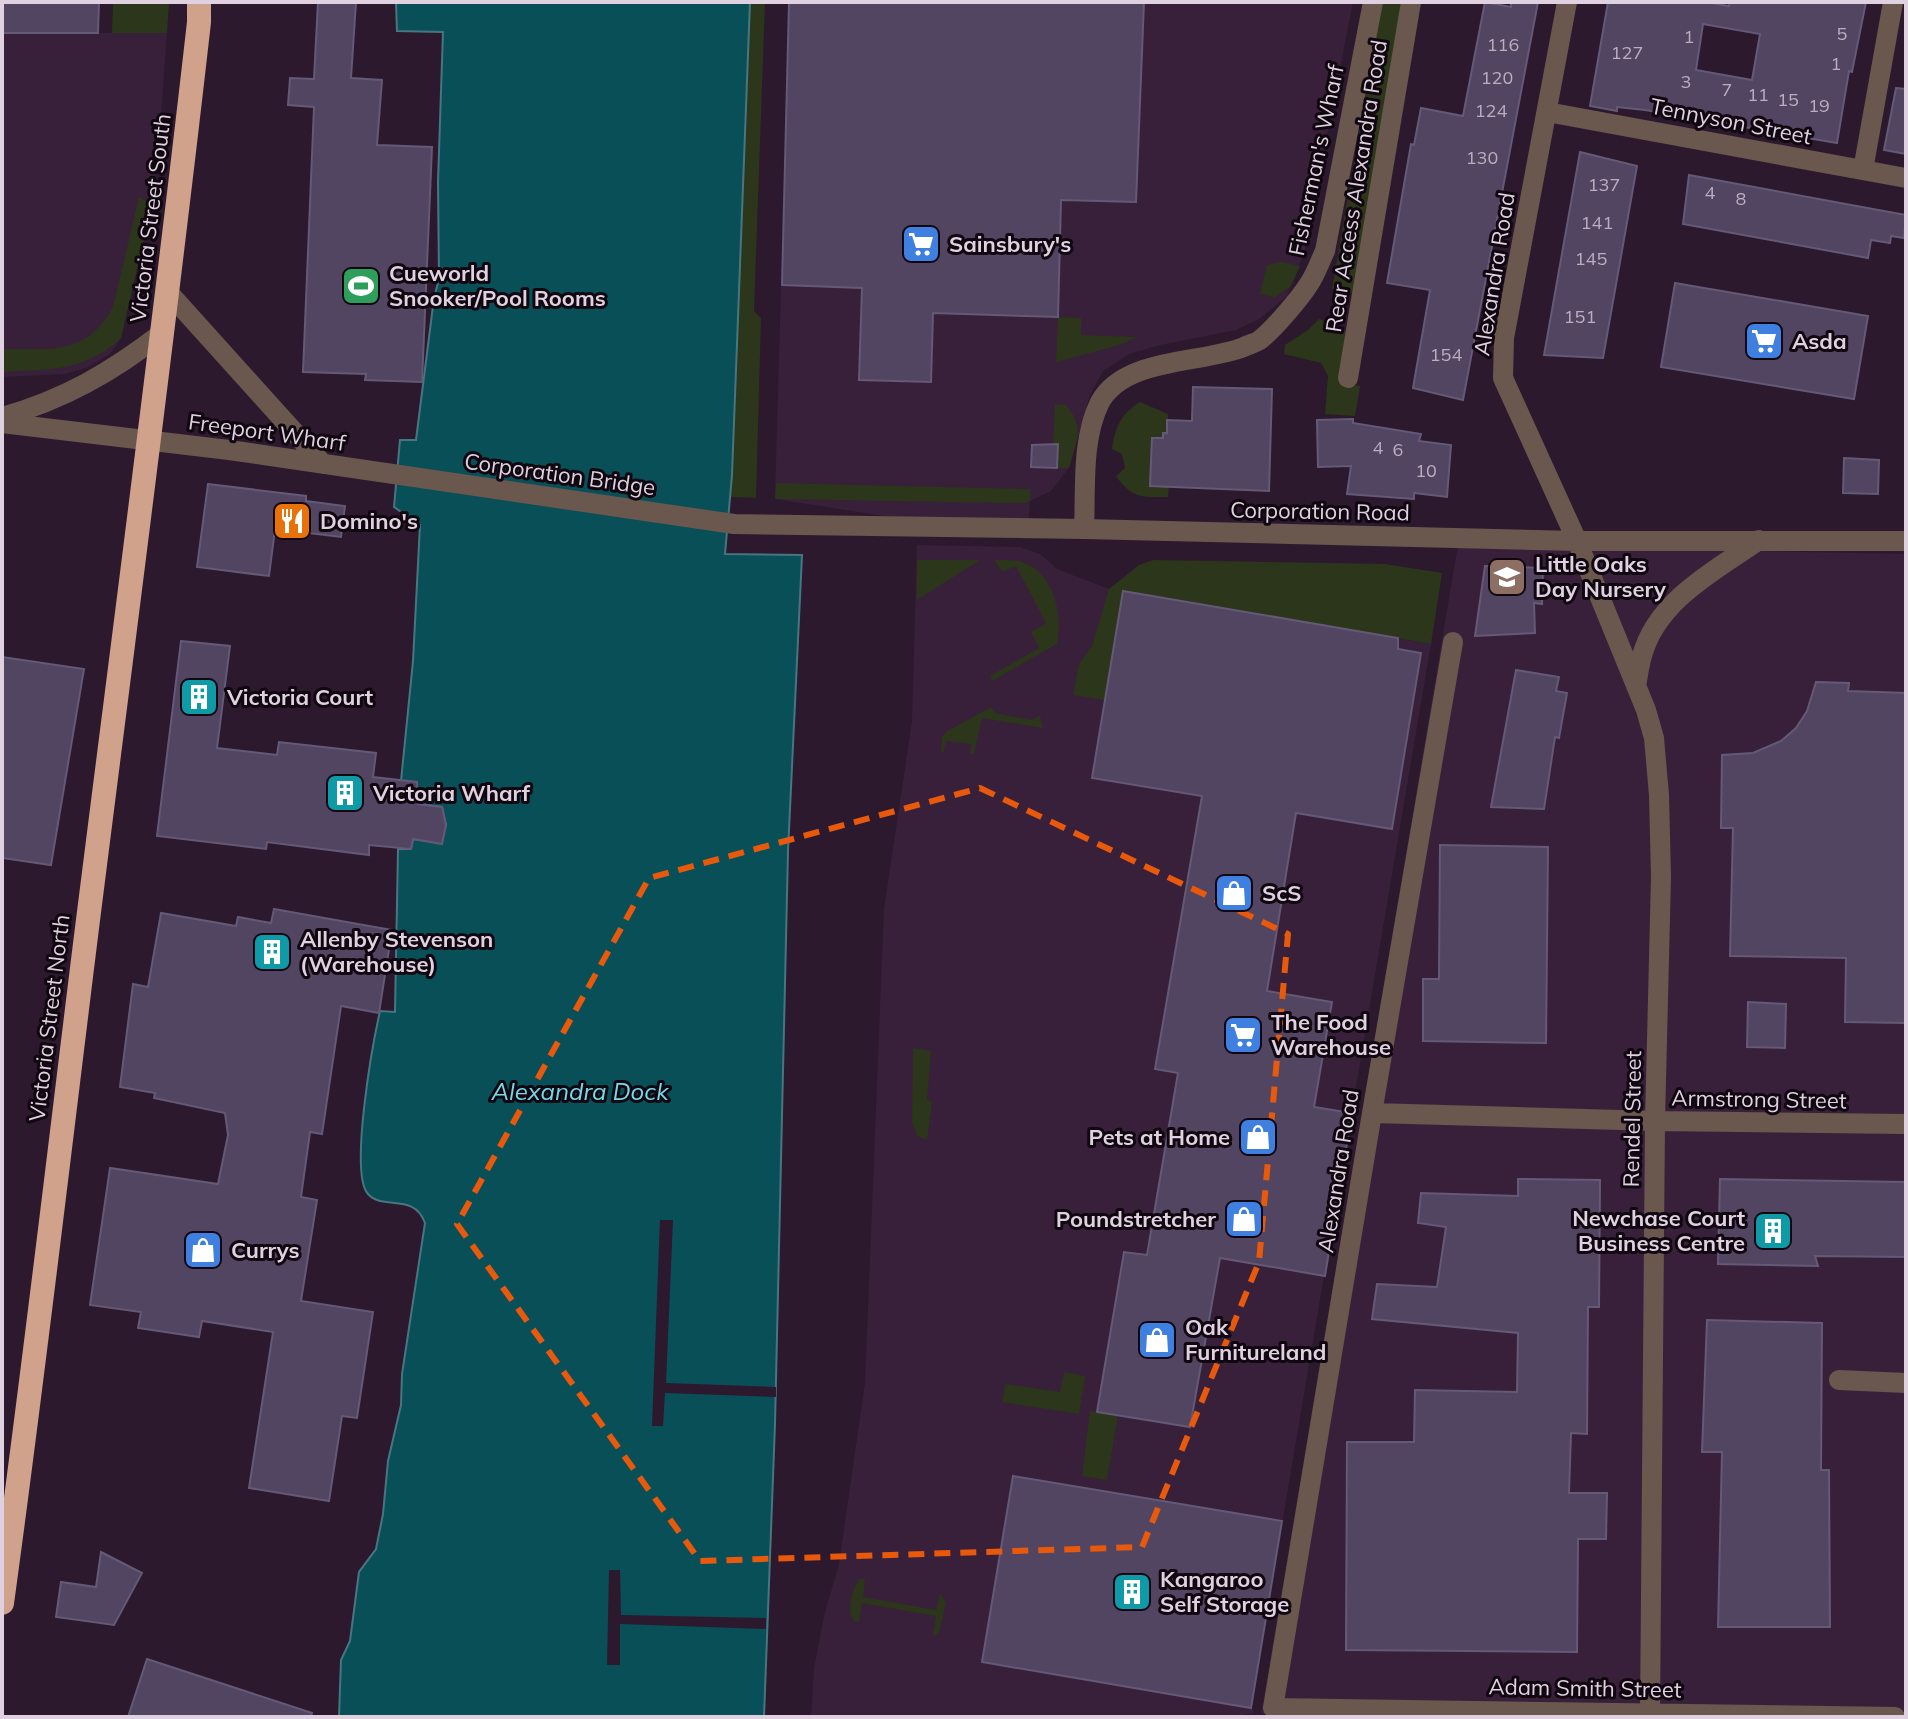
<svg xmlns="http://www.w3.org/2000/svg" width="1908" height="1719" font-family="Mulish,sans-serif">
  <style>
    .built { fill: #38203a }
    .green { fill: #2b361a }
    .water { fill: #084f58; stroke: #487680; stroke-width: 2 }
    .pier { fill: #2c192e }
    .building { fill: #514561; stroke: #645976; stroke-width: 2; fill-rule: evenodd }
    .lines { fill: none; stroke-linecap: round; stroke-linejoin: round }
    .street { stroke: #6a574e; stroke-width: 20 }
    .highway { stroke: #d0a18b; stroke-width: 24 }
    .marked { fill: none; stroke: #e8590c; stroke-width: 6; stroke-dasharray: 16 10; stroke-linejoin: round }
    .labels { text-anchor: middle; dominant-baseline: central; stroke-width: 6; stroke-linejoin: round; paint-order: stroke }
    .number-label { font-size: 18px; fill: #bcaec0 }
    .street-label { font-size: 22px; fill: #dfd1df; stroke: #100710 }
    .poi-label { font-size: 22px; font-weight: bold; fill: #dfd1df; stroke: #100710; text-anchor: start }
    .water-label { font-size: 24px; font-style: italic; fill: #76d8e8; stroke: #100710 }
  </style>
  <rect width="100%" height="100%" fill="#2c192e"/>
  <path class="built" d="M789 2H1353L1305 249 1287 296 1259 319 1236 330 1160 345 1129 354 1103 371 1090 395 1069 468 1051 491 1030 501 1027 538 775 499Z
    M2 33H167L159 144 152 204 121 338 110 354 88 367 65 374 2 377Z
    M917 545 1020 547 1040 554 1057 569 1109 589 1431 644 1251 1707 1255 1713 1229 1717H811L814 1668 824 1616 839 1564 865 1383 884 909 912 721Z
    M1458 545 1906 554V1717H1355L1261 1714Z"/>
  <path class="green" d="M113 2H167L169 4 167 33H112Z
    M750 2H765L754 311 761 318 756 498 730 497Z
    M1382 2H1405L1353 293 1332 289Z
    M139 197 152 204 121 338C85 372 49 369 2 372V349C51 349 86 356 113 307Z
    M1281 262 1300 266 1291 286 1275 297 1260 294 1267 265Z
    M1058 317 1081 318V335L1138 337 1116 346 1056 362Z
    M1319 319 1337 325 1345 331V342L1338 382 1360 386 1355 416 1325 414 1328 376 1321 363 1284 354 1285 345 1308 330Z
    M1140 402 1168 414 1167 433H1163V438H1152L1150 485 1169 486 1168 497C1142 497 1132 499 1116 476L1125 468 1122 454 1112 449C1115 427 1121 414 1140 402Z
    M1055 404 1066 405C1086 428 1076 442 1069 468H1057L1053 445Z
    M776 483 1030 489V501L1025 503 775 499Z
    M917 560H980L917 600Z
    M994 560C1005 560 1017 559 1027 564 1055 577 1063 616 1057 644L992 681 990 676 1039 648 1031 632 1046 623 1016 566 1002 572Z
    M1153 560 1385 564 1442 573 1431 644 1123 591 1105 700 1073 695 1079 664 1092 646 1109 589 1139 565Z
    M991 707 995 713 1031 720 1040 716 1043 728 982 718 974 754H970L971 744 946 741 943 753 941 752 942 737 946 732Z
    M913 1048 931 1051 927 1100 932 1102 927 1140 917 1136 912 1122Z
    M1064 1372 1085 1376 1079 1414 1002 1402 1005 1384 1060 1392Z
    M1090 1411 1118 1415 1107 1480 1082 1476Z
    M859 1579H865L863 1597 936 1610 940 1593 946 1603 939 1633 933 1636 936 1616 862 1603 859 1622 854 1621C846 1610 852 1590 859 1579Z"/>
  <path class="water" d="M396 2H750L732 475 725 554 802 555 788 851 775 1424 764 1717H339L341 1660 350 1641 359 1572 376 1549 383 1514 388 1461 401 1405 402 1374 425 1223C414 1192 383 1211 368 1194 349 1173 373 1042 380 1011L395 1012 398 849H411L413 839 441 843 446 825 442 807 418 804 401 781 413 661 420 525 394 507 400 440H416L434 298 439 279 438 182 443 32 397 31Z"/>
  <path class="pier" d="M660 1220H673L666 1383 776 1387V1397L665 1393 663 1426H652Z
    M609 1570H620L621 1615 766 1618V1629L620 1624V1665H607Z"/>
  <path class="building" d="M2 2H99L98 33H2Z
    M318 2H356L351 78 382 80 377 145 432 147 422 382 365 380 366 374 303 372 314 107 288 105 290 78 314 79Z
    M789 2H1144L1136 202 1061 200 1058 317 933 313 931 382 859 380 862 288 782 285Z
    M1485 2 1511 7V2H1538L1463 400 1413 388 1430 290 1387 283 1411 144 1414 145 1421 108 1463 116Z
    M1608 2H1705L1729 6 1730 2H1866L1852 72 1849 71 1837 143 1645 110 1617 107V111L1590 106ZM1703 24 1760 34 1752 80 1696 70Z
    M1896 88 1906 89V154L1884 150Z
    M1580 152 1637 166 1603 358 1544 355Z
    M1689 175 1906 215 1904 238 1891 236 1890 243 1871 240 1868 258 1683 224Z
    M1675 283 1868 316 1854 399 1661 367Z
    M1193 387 1272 389 1269 491 1150 486 1152 438H1163V433H1167V420L1192 421Z
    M1353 419V423L1421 434 1419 441 1451 445 1447 497 1414 493V499L1347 494 1351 466 1318 467 1317 420Z
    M1058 444 1057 468 1031 467 1032 445Z
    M1844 458 1879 460 1878 494 1843 493Z
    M208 484 306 496V501L345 506 341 537 275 529 269 576 197 567Z
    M1485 566 1543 568 1542 604 1534 603 1535 633 1475 636Z
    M1123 591 1398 638V649L1421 653 1392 829 1296 813 1267 991 1332 1002 1314 1107 1352 1113 1325 1276 1220 1258 1190 1427 1097 1412 1124 1252 1147 1255 1163 1161 1178 1073 1155 1069 1202 796 1092 778Z
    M181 641 230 646 217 748 277 755 279 742 376 753 373 777 417 782 418 804 442 807 446 825 442 844 413 839 411 849 369 845V855L267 842 266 849 157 836Z
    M2 657 84 669 51 865 2 858Z
    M1516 670 1559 677 1556 691 1567 693 1559 738 1555 737 1544 809 1491 807Z
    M1816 682 1849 683 1848 691 1906 693V1023L1845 1022 1846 958 1730 956 1733 828H1721L1722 755 1753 753 1781 741 1796 728 1807 711Z
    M1440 845 1548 847 1546 1043 1423 1041V979H1439Z
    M274 909 392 930 379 1013 341 1006 322 1134 310 1132 301 1197 317 1200 301 1301 373 1312 357 1418 342 1416 329 1501 249 1488 273 1332 202 1321 199 1337 138 1328 141 1312 90 1305 110 1168 218 1184 228 1135 225 1113 154 1098 155 1093 120 1087 133 984 148 987 161 913 236 926 238 917 271 923Z
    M1748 1002 1786 1004 1785 1048 1747 1047Z
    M1518 1179 1600 1180 1599 1307H1588L1587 1434 1571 1433 1569 1493H1607L1606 1539H1578L1577 1652 1346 1650 1347 1442H1414L1415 1390 1517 1392 1518 1333 1372 1319 1377 1284 1437 1287 1446 1227 1418 1223 1421 1193 1518 1196Z
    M1720 1179 1906 1182V1257L1815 1256 1818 1266 1718 1264Z
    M1707 1320 1822 1323 1821 1470H1829L1830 1627H1718L1722 1452H1702Z
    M1013 1476 1282 1521 1251 1708 982 1662Z
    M101 1552 142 1573 114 1625 56 1617 61 1582 96 1587Z
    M147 1659 312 1713 311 1717H128Z"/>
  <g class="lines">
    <path class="street" d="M1567 2 1504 338 1503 378 1577 541 1646 710 1654 738 1659 795 1661 877 1655 1121 1650 1713
      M1547 112 1906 178
      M1863 170 1893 2
      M168 292 323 464
      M1348 378 1411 2
      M2 417C63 400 112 372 162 333
      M2 423 229 450 734 524 1084 529 1577 541H1906
      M1084 529C1086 489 1081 440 1100 402 1125 357 1201 364 1244 347 1249 344 1257 343 1261 339 1273 330 1301 297 1309 284 1316 274 1320 261 1325 251L1373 2
      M1453 642 1372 1113 1273 1708 1895 1717
      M1636 686C1638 676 1639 666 1642 656 1657 600 1716 570 1759 540
      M1372 1113 1655 1121 1906 1124
      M1839 1380 1906 1383"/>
    <path class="highway" d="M2 1603C33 1378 59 1153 87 928 125 626 165 324 199 22V2"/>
  </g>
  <path class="marked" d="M980 788 1288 934 1259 1262 1142 1547 700 1561 457 1224 649 878Z"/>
  <defs>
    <symbol id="supermarket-square" viewBox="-11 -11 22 22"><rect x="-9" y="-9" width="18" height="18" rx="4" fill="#3f7fe0" stroke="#100710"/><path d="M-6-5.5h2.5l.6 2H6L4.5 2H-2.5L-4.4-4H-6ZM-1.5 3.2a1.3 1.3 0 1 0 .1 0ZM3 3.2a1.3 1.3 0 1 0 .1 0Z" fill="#fff"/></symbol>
    <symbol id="stadium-square" viewBox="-11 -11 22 22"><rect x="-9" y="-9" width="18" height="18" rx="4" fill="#2e9e5b" stroke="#100710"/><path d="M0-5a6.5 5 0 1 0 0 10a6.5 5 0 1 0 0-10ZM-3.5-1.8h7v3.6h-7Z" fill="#fff"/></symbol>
    <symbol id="restaurant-square" viewBox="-11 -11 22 22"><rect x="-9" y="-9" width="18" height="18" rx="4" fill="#e8710a" stroke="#100710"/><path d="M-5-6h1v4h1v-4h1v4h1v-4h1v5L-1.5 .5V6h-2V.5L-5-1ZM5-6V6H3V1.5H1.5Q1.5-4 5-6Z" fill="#fff"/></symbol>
    <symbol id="school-square" viewBox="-11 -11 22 22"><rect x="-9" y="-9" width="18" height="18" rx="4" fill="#8d6e63" stroke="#100710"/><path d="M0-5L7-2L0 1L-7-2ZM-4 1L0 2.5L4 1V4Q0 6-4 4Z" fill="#fff"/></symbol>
    <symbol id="building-square" viewBox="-11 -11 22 22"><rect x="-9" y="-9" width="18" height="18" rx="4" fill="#0f9aa8" stroke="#100710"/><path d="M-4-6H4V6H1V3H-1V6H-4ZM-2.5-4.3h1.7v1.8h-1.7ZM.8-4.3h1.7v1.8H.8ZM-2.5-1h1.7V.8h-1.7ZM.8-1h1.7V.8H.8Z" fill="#fff"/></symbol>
    <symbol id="shop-square" viewBox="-11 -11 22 22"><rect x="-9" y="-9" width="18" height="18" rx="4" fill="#3f7fe0" stroke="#100710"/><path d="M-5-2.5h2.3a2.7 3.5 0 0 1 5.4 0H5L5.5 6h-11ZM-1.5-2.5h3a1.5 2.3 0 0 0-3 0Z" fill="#fff"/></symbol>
  </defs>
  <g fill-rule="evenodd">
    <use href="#supermarket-square" x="899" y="222" width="44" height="44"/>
    <use href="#stadium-square" x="339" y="264" width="44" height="44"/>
    <use href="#supermarket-square" x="1742" y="319" width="44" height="44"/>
    <use href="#restaurant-square" x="270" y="499" width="44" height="44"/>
    <use href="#school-square" x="1485" y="555" width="44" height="44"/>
    <use href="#building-square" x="177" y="675" width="44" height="44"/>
    <use href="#building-square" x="323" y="771" width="44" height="44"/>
    <use href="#shop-square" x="1212" y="871" width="44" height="44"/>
    <use href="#building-square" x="250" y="930" width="44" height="44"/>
    <use href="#supermarket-square" x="1221" y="1013" width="44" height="44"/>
    <use href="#shop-square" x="1236" y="1115" width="44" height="44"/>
    <use href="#shop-square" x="1222" y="1197" width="44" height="44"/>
    <use href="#building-square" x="1751" y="1209" width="44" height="44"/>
    <use href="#shop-square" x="181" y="1228" width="44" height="44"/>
    <use href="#shop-square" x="1135" y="1318" width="44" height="44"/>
    <use href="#building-square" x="1110" y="1570" width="44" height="44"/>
  </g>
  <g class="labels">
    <g class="number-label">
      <text x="1842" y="33">5</text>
      <text x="1689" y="36">1</text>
      <text x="1503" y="44">116</text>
      <text x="1627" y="52">127</text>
      <text x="1836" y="63">1</text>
      <text x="1497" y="77">120</text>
      <text x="1686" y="81">3</text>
      <text x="1727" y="89">7</text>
      <text x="1758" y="94">11</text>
      <text x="1788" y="99">15</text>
      <text x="1819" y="105">19</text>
      <text x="1491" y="110">124</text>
      <text x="1482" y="157">130</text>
      <text x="1604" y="184">137</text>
      <text x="1710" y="192">4</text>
      <text x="1741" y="198">8</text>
      <text x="1597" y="222">141</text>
      <text x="1591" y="258">145</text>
      <text x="1580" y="316">151</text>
      <text x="1446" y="354">154</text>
      <text x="1378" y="447">4</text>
      <text x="1398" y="449">6</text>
      <text x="1426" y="470">10</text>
    </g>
    <g class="street-label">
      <text transform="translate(1731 121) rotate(11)">Tennyson Street</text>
      <text transform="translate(1316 160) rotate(-78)">Fisherman's Wharf</text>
      <text transform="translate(1356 186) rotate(-81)">Rear Access Alexandra Road</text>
      <text transform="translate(150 218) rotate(-83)">Victoria Street South</text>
      <text transform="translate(1494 274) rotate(-81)">Alexandra Road</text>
      <text transform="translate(267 432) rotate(8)">Freeport Wharf</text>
      <text transform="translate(560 474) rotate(8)">Corporation Bridge</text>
      <text transform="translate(1320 511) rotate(1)">Corporation Road</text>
      <text transform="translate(49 1018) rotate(-83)">Victoria Street North</text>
      <text transform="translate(1759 1099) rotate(1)">Armstrong Street</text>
      <text transform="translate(1632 1119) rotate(-89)">Rendel Street</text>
      <text transform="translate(1338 1171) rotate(-81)">Alexandra Road</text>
      <text transform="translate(1585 1688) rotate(1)">Adam Smith Street</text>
    </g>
    <g class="poi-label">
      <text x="949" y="244">Sainsbury's</text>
      <text x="389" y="273">Cueworld<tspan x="389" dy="25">Snooker/Pool Rooms</tspan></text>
      <text x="1792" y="341">Asda</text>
      <text x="320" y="521">Domino's</text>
      <text x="1535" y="564">Little Oaks<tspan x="1535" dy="25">Day Nursery</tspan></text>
      <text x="227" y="697">Victoria Court</text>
      <text x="373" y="793">Victoria Wharf</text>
      <text x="1262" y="893">ScS</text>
      <text x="300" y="939">Allenby Stevenson<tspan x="300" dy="25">(Warehouse)</tspan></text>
      <text x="1271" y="1022">The Food<tspan x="1271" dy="25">Warehouse</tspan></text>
      <text x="1230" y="1137" text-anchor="end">Pets at Home</text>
      <text x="1745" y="1218" text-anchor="end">Newchase Court<tspan x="1745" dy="25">Business Centre</tspan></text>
      <text x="1216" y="1219" text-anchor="end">Poundstretcher</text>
      <text x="231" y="1250">Currys</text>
      <text x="1185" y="1327">Oak<tspan x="1185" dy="25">Furnitureland</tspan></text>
      <text x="1160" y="1579">Kangaroo<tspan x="1160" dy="25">Self Storage</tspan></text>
    </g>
    <g class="water-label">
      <text x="580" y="1091">Alexandra Dock</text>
    </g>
  </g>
  <rect width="1908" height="1719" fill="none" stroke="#dfd1df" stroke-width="8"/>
</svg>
